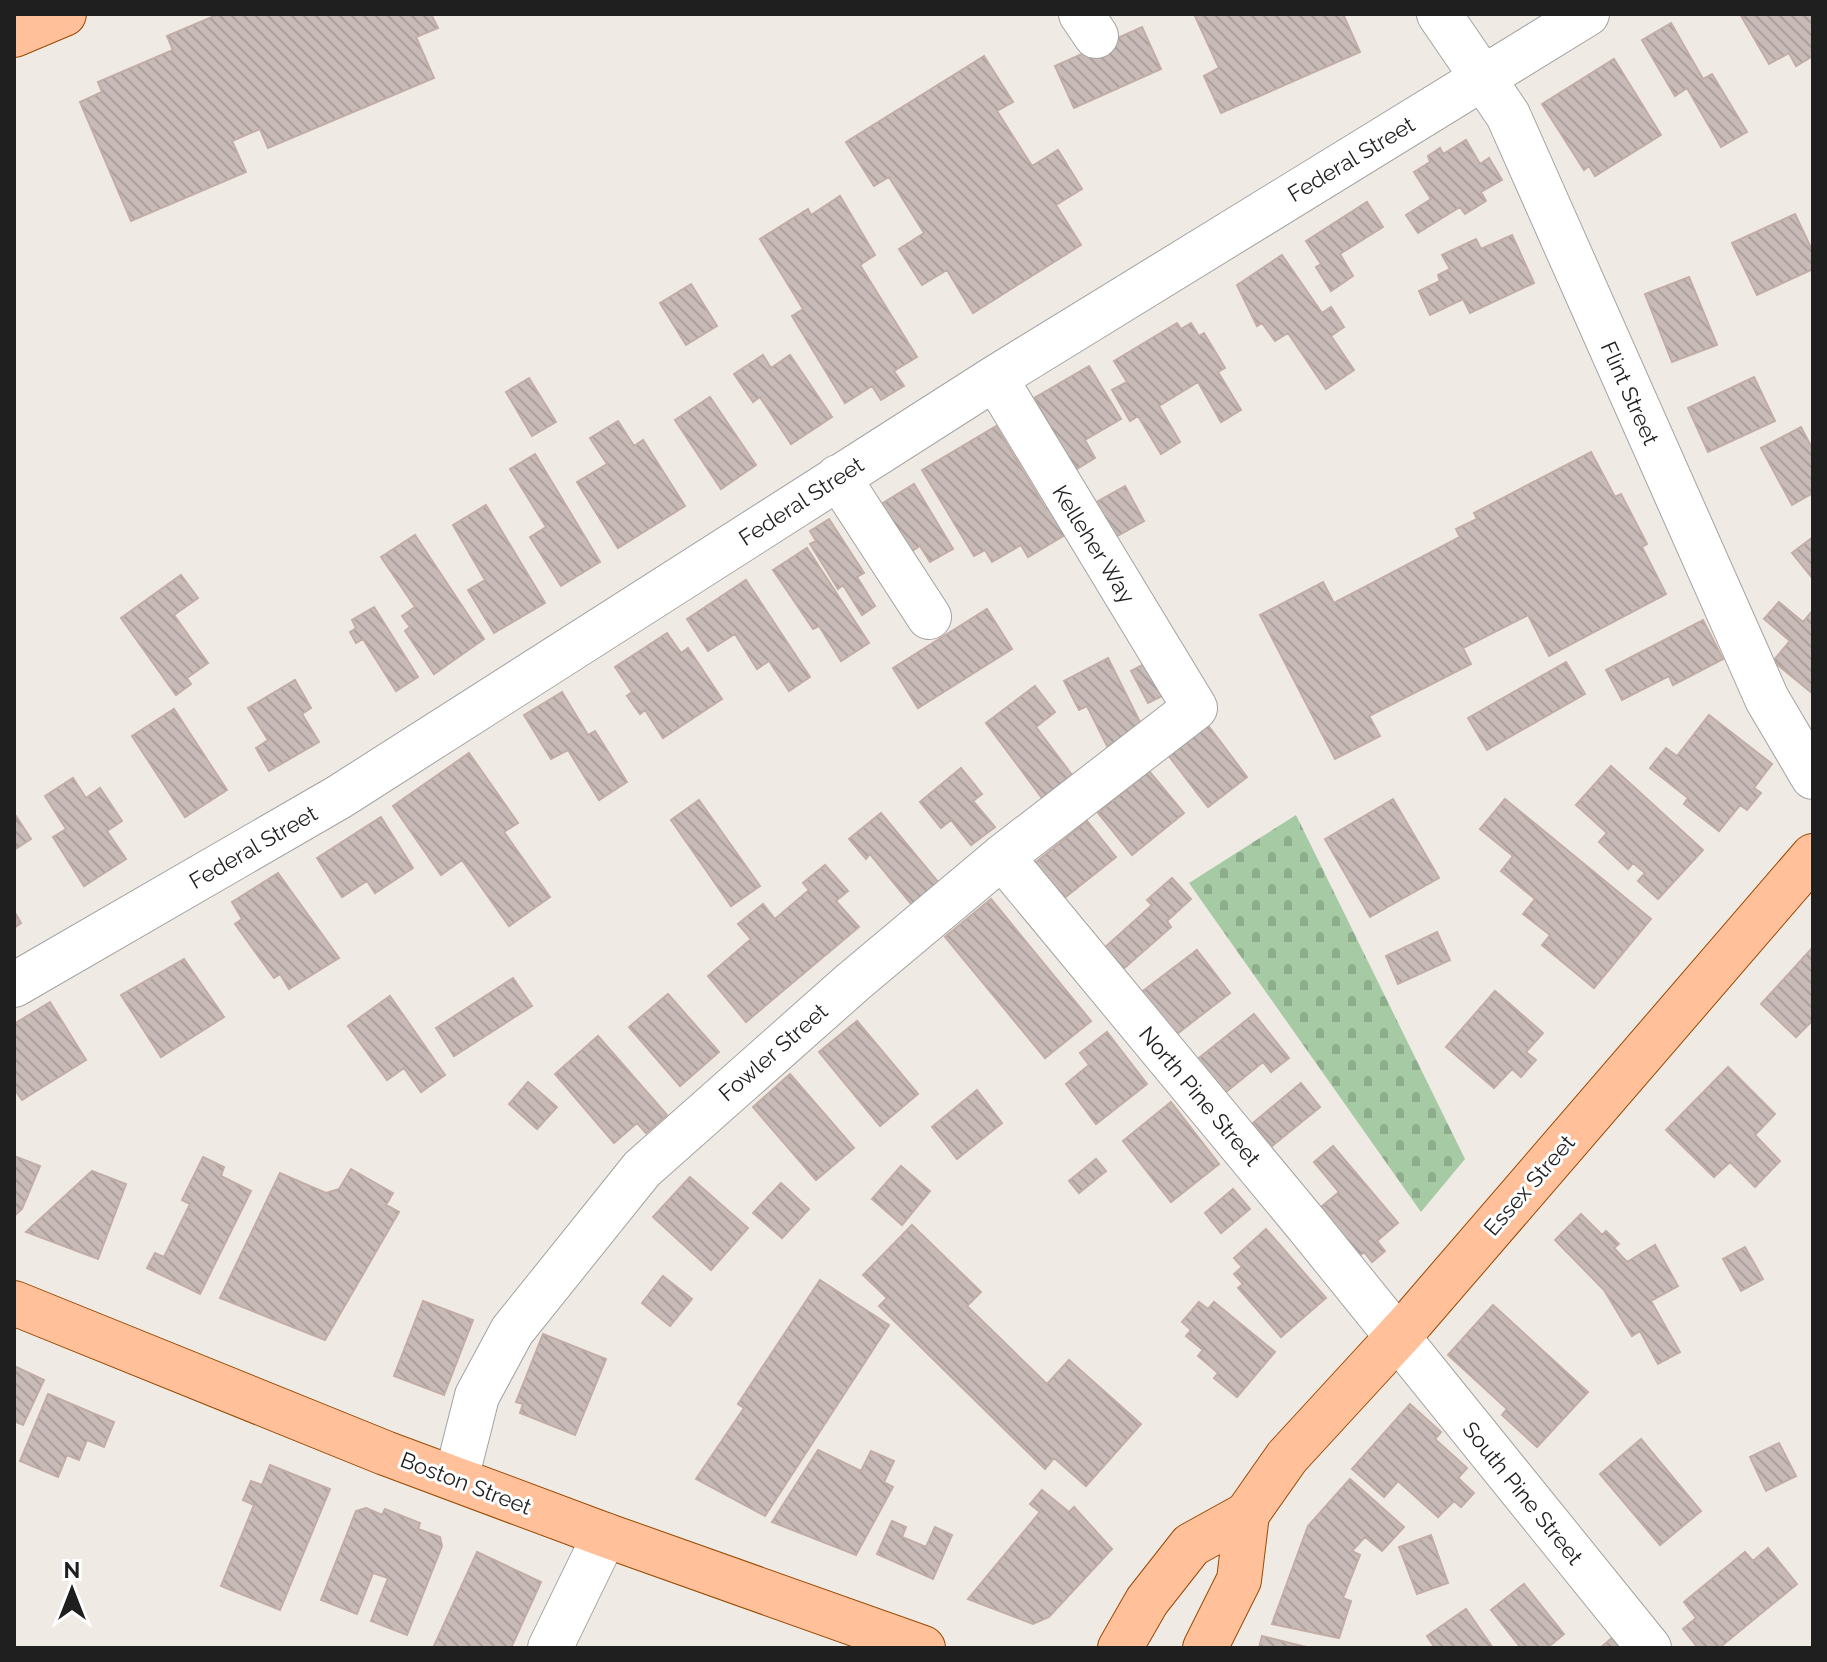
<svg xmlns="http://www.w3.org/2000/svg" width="1827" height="1662" font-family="Raleway,sans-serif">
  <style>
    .cemetery { fill: url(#cemetery-stones) }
    .building { fill: url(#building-back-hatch); stroke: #c2ada6; stroke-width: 2 }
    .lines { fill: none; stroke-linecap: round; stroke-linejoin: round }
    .minor-casing { stroke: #a3a3a3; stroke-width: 46 }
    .major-casing { stroke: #994900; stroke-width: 46 }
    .minor { stroke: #fff; stroke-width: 44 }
    .major { stroke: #ffc09a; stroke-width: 44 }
    .labels { text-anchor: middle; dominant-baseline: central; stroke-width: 6; stroke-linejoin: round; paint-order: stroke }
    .street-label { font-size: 22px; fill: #1f1f1f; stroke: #fff }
  </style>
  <defs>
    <pattern id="cemetery-stones" width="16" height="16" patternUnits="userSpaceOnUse" patternTransform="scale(2)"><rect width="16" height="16" fill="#a6caa4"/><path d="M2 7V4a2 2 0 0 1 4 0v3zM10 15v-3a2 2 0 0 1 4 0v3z" fill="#8ead8d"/></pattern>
    <pattern id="building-back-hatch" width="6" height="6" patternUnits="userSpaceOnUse" patternTransform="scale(2)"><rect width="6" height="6" fill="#c8bbb7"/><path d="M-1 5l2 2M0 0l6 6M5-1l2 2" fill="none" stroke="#aba09d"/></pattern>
  </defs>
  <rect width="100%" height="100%" fill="#f0eae4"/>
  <path class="cemetery" d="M1296 815 1465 1159 1421 1212 1189 883Z"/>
  <path class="building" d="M219 14H431L438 28 416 37 434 78 268 148 260 129 232 141 246 172 131 221 80 102 102 92 98 82 173 50 167 36Z
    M1194 14H1343L1360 52 1221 113 1204 76 1219 68Z
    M1740 14H1813V56L1796 66 1789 53 1769 64Z
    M1671 23 1703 79 1712 74 1747 132 1721 147 1687 88 1675 96 1642 40Z
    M1142 27 1161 69 1074 108 1055 66Z
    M984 56 1013 102 997 111 1032 166 1058 150 1082 189 1056 205 1081 245 973 313 947 270 922 285 899 249 924 233 889 177 874 186 846 142Z
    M1614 59 1661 135 1595 176 1589 166 1584 170 1542 104Z
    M1466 140 1480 164 1489 158 1502 180 1481 192 1486 201 1465 214 1460 207 1418 233 1406 215 1431 199 1414 172 1430 162 1428 156 1440 148 1443 154Z
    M840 196 875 255 860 265 917 357 894 371 904 386 881 400 872 386 845 403 792 316 803 309 760 239 808 209 811 215Z
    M1367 202 1383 227 1340 254 1353 276 1331 291 1316 267 1321 264 1306 241Z
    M1795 214 1813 252V269L1757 295 1732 243Z
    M1512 235 1534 283 1470 313 1463 299 1430 315 1419 291 1440 281 1438 275 1450 269 1442 255 1476 239 1481 249Z
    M1282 255 1322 313 1331 307 1344 327 1331 336 1354 370 1326 389 1288 333 1275 341 1262 323 1257 326 1237 285Z
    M1689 277 1717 345 1672 362 1645 294Z
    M691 284 717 326 686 345 660 303Z
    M1177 323 1181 329 1191 323 1199 336 1204 333 1225 368 1218 372 1241 410 1221 422 1198 382 1159 406 1180 442 1161 454 1138 416 1130 421 1112 390 1127 382 1114 361Z
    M763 355 771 368 790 355 832 417 791 444 760 397 753 402 734 374Z
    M1089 366 1121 419 1085 440 1095 458 1075 470 1034 398Z
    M1754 377 1775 421 1708 452 1688 408Z
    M529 378 556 422 532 436 506 392Z
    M710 397 756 465 721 489 675 420Z
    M618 421 634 446 643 440 685 506 618 548 577 482 607 464 590 438Z
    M996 426 1046 509 1053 504 1070 532 1028 557 1021 545 992 562 985 550 974 556 922 470Z
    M1801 427 1813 450V493L1792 505 1761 448Z
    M1591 452 1615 497 1621 494 1647 544 1642 547 1666 594 1549 656 1528 615 1463 648 1471 664 1369 716 1380 736 1335 759 1260 615 1323 582 1334 603 1460 537 1456 529 1477 519 1474 513Z
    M535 454 600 562 561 586 530 537 546 527 510 469Z
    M914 484 953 549 930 562 920 546 902 557 873 509Z
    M1125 486 1144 521 1094 549 1075 514Z
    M486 505 545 603 494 633 468 590 485 580 453 525Z
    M829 519 864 573 857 577 875 606 862 615 843 585 838 589 810 544 816 541 810 531Z
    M415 535 484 639 434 674 405 631 410 627 402 616 415 607 381 557Z
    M1813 537V579L1792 553Z
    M807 548 869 643 841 661 819 626 813 629 773 570Z
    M181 575 198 598 174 615 208 663 187 678 191 684 176 695 121 618Z
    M746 580 810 677 789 691 769 661 757 669 735 634 708 651 687 619Z
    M1779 602 1803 622 1813 610V694L1773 661 1790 641 1764 619Z
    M374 607 418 677 396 691 363 639 356 643 350 632 356 628 352 620Z
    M987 609 1012 649 918 708 893 668Z
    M1703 620 1723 659 1673 685 1669 676 1622 700 1606 670Z
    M667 633 681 653 688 648 722 699 663 738 645 710 640 714 627 696 632 692 615 667Z
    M1108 658 1143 728 1107 746 1087 706 1079 710 1064 681Z
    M1148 662 1166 694 1148 703 1131 671Z
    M1566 662 1585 694 1487 750 1468 718Z
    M295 680 311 708 302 714 319 742 269 771 256 748 268 740 248 708Z
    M1035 686 1055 712 1036 727 1072 775 1042 798 986 723Z
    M562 692 588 735 595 731 627 782 599 800 568 750 551 759 524 715Z
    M174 709 227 790 185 817 132 736Z
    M1709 715 1772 764 1754 788 1761 793 1747 810 1740 805 1719 831 1684 804 1688 798 1650 768 1666 748 1677 756Z
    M1207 724 1247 777 1208 807 1168 755Z
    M469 753 518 823 504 832 550 897 509 926 462 860 441 875 393 806Z
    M1611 766 1703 850 1658 899 1638 881 1645 873 1633 863 1628 869 1599 842 1607 833 1576 805Z
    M961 768 982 794 973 801 995 827 971 845 951 820 941 828 920 802Z
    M1149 771 1184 813 1132 855 1098 813Z
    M73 778 86 798 100 788 122 821 107 831 126 859 84 886 53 837 66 829 45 796Z
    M1393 799 1439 878 1370 917 1325 839Z
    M1505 799 1651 919 1594 988 1542 945 1550 935 1523 914 1535 899 1501 871 1513 856 1480 829Z
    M699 800 760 886 731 906 671 820Z
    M14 813 31 839 14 850Z
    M881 813 939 883 912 905 870 854 866 859 849 839Z
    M381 817 413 868 375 893 367 881 342 897 317 858Z
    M1087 821 1116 857 1063 899 1035 863Z
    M825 865 848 891 836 901 859 927 746 1022 708 976 751 939 738 924 763 904 775 919 809 890 803 883Z
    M278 873 339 958 289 989 280 974 274 978 235 924 242 919 232 902Z
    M1172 878 1191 899 1167 921 1171 927 1122 970 1103 949 1152 905 1147 900Z
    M991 899 1091 1021 1045 1058 945 937Z
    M14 911 21 923 14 928Z
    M1437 932 1450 960 1398 984 1386 956Z
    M1813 947V1020L1796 1037 1761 1004Z
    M1197 950 1230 993 1173 1037 1139 994Z
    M184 959 224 1017 161 1057 121 995Z
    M513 978 532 1006 454 1056 436 1028Z
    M1495 991 1543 1033 1526 1052 1536 1060 1521 1077 1512 1069 1494 1088 1446 1047Z
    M668 994 719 1052 680 1086 629 1027Z
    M390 996 445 1075 421 1092 404 1068 387 1080 348 1026Z
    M50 1002 86 1060 22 1100 14 1089V1024Z
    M1254 1014 1289 1058 1271 1072 1263 1062 1221 1096 1194 1062Z
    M857 1021 918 1094 880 1126 819 1052Z
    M1107 1032 1147 1084 1096 1124 1066 1084 1089 1065 1080 1053Z
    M598 1036 667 1115 646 1133 637 1123 614 1143 555 1074Z
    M1728 1067 1775 1114 1755 1135 1780 1161 1755 1187 1730 1162 1714 1177 1666 1130Z
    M790 1074 854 1148 816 1180 753 1107Z
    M528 1082 557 1107 537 1129 509 1104Z
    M1301 1083 1320 1107 1272 1146 1253 1123Z
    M977 1090 1002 1123 957 1159 932 1127Z
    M1171 1102 1219 1164 1171 1202 1123 1141Z
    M1333 1146 1398 1223 1377 1241 1385 1251 1372 1262 1364 1252 1357 1258 1316 1211 1339 1192 1314 1162Z
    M14 1156 40 1166 22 1209 14 1216Z
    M203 1157 224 1167 221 1176 251 1191 200 1294 147 1268 155 1253 164 1257 190 1204 182 1200Z
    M1096 1159 1106 1171 1079 1193 1069 1181Z
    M901 1166 930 1191 902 1225 872 1199Z
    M351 1169 393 1193 386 1205 399 1212 325 1340 220 1298 280 1173 326 1193 339 1189Z
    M92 1171 126 1184 98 1259 26 1232Z
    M690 1177 748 1228 711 1270 653 1217Z
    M781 1183 809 1209 782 1238 753 1213Z
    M1233 1189 1250 1209 1221 1233 1205 1213Z
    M1581 1214 1602 1235 1606 1231 1619 1244 1614 1248 1627 1262 1655 1245 1678 1286 1651 1301 1680 1352 1658 1364 1640 1331 1632 1336 1604 1290 1555 1240Z
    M912 1225 981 1292 967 1306 1047 1384 1069 1360 1141 1424 1086 1486 1054 1458 1045 1469 879 1306 887 1298 863 1275Z
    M1266 1229 1326 1298 1281 1337 1238 1288 1243 1284 1234 1274 1242 1267 1234 1258Z
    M1745 1247 1763 1279 1741 1291 1723 1259Z
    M663 1276 692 1299 670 1326 642 1303Z
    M820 1280 889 1325 765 1516 696 1479 744 1408 738 1404Z
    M423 1301 473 1320 444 1395 394 1376Z
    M1199 1302 1208 1309 1214 1302 1275 1352 1237 1397 1214 1378 1218 1373 1198 1356 1203 1350 1186 1336 1191 1330 1182 1322Z
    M1493 1305 1588 1392 1537 1447 1502 1415 1507 1409 1448 1355Z
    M543 1334 606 1359 575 1435 520 1413 523 1404 516 1402Z
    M14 1366 44 1380 23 1425 14 1421Z
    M48 1394 114 1422 104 1447 87 1440 79 1460 67 1455 58 1477 20 1461Z
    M1410 1404 1441 1432 1435 1439 1467 1468 1458 1478 1474 1493 1461 1507 1454 1501 1438 1517 1398 1481 1384 1497 1352 1469Z
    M1641 1439 1701 1511 1660 1545 1600 1474Z
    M1779 1443 1796 1476 1766 1491 1750 1457Z
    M818 1450 861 1471 871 1451 894 1461 884 1482 893 1487 856 1555 772 1522Z
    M270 1465 330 1489 280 1610 221 1586 254 1505 243 1500 251 1481 262 1485Z
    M1350 1479 1404 1527 1382 1551 1365 1537 1352 1551 1360 1555 1343 1598 1351 1601 1339 1638 1272 1624 1308 1526Z
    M1042 1490 1069 1512 1074 1507 1112 1549 1049 1617 1033 1624 968 1599 1040 1512 1030 1504Z
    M366 1508 382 1515 385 1509 420 1523 418 1529 440 1537 442 1546 407 1635 371 1621 388 1578 373 1573 357 1614 321 1600 356 1511Z
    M892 1521 906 1527 902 1537 926 1547 935 1527 952 1535 933 1579 877 1554Z
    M1431 1535 1448 1583 1417 1594 1399 1547Z
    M1768 1548 1797 1584 1719 1648H1698L1683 1629 1696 1618 1684 1602 1745 1552 1753 1561Z
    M477 1552 541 1582 511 1648H437L434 1646Z
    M1524 1584 1564 1634 1547 1648H1521L1491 1610Z
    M1466 1609 1493 1648H1435L1427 1636Z
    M1262 1636 1310 1648H1259Z
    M1612 1638 1620 1648H1600Z"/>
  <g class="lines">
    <defs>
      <path id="minor" d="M1081 14 1096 36
        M1439 14 1508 115 1767 699 1813 777
        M838 477 929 617
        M1002 857 1307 1225 1649 1648
        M14 985 339 797 995 378 1587 14
        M456 1479 477 1396 512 1331 642 1169 853 982 1002 857 1195 708 995 378
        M550 1648 605 1535"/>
      <path id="major" d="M14 35 64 14
        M14 1303 385 1453 605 1535 923 1648
        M1120 1648 1147 1601 1191 1545 1247 1514 1287 1457 1413 1320 1813 856
        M1205 1648 1239 1580 1247 1514"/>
    </defs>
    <use href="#minor" class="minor-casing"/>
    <use href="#major" class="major-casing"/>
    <use href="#minor" class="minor"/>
    <use href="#major" class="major"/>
  </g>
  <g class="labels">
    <g class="street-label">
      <text transform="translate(1351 159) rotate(-31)">Federal Street</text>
      <text transform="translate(1630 393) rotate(66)">Flint Street</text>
      <text transform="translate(801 501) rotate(-33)">Federal Street</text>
      <text transform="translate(1094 544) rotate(58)">Kelleher Way</text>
      <text transform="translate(253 847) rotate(-30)">Federal Street</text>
      <text transform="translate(773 1052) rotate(-41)">Fowler Street</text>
      <text transform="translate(1200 1096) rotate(50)">North Pine Street</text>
      <text transform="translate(1529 1185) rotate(-49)">Essex Street</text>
      <text transform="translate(466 1483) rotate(21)">Boston Street</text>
      <text transform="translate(1523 1493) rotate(51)">South Pine Street</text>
    </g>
  </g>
  <rect width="1827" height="1662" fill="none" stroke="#1f1f1f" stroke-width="32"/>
  <g transform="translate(72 1590)" stroke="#ffffff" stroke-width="6" paint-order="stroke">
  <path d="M0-6L14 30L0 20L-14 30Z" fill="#1f1f1f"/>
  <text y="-12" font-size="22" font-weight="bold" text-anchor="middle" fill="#1f1f1f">N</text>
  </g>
</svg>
